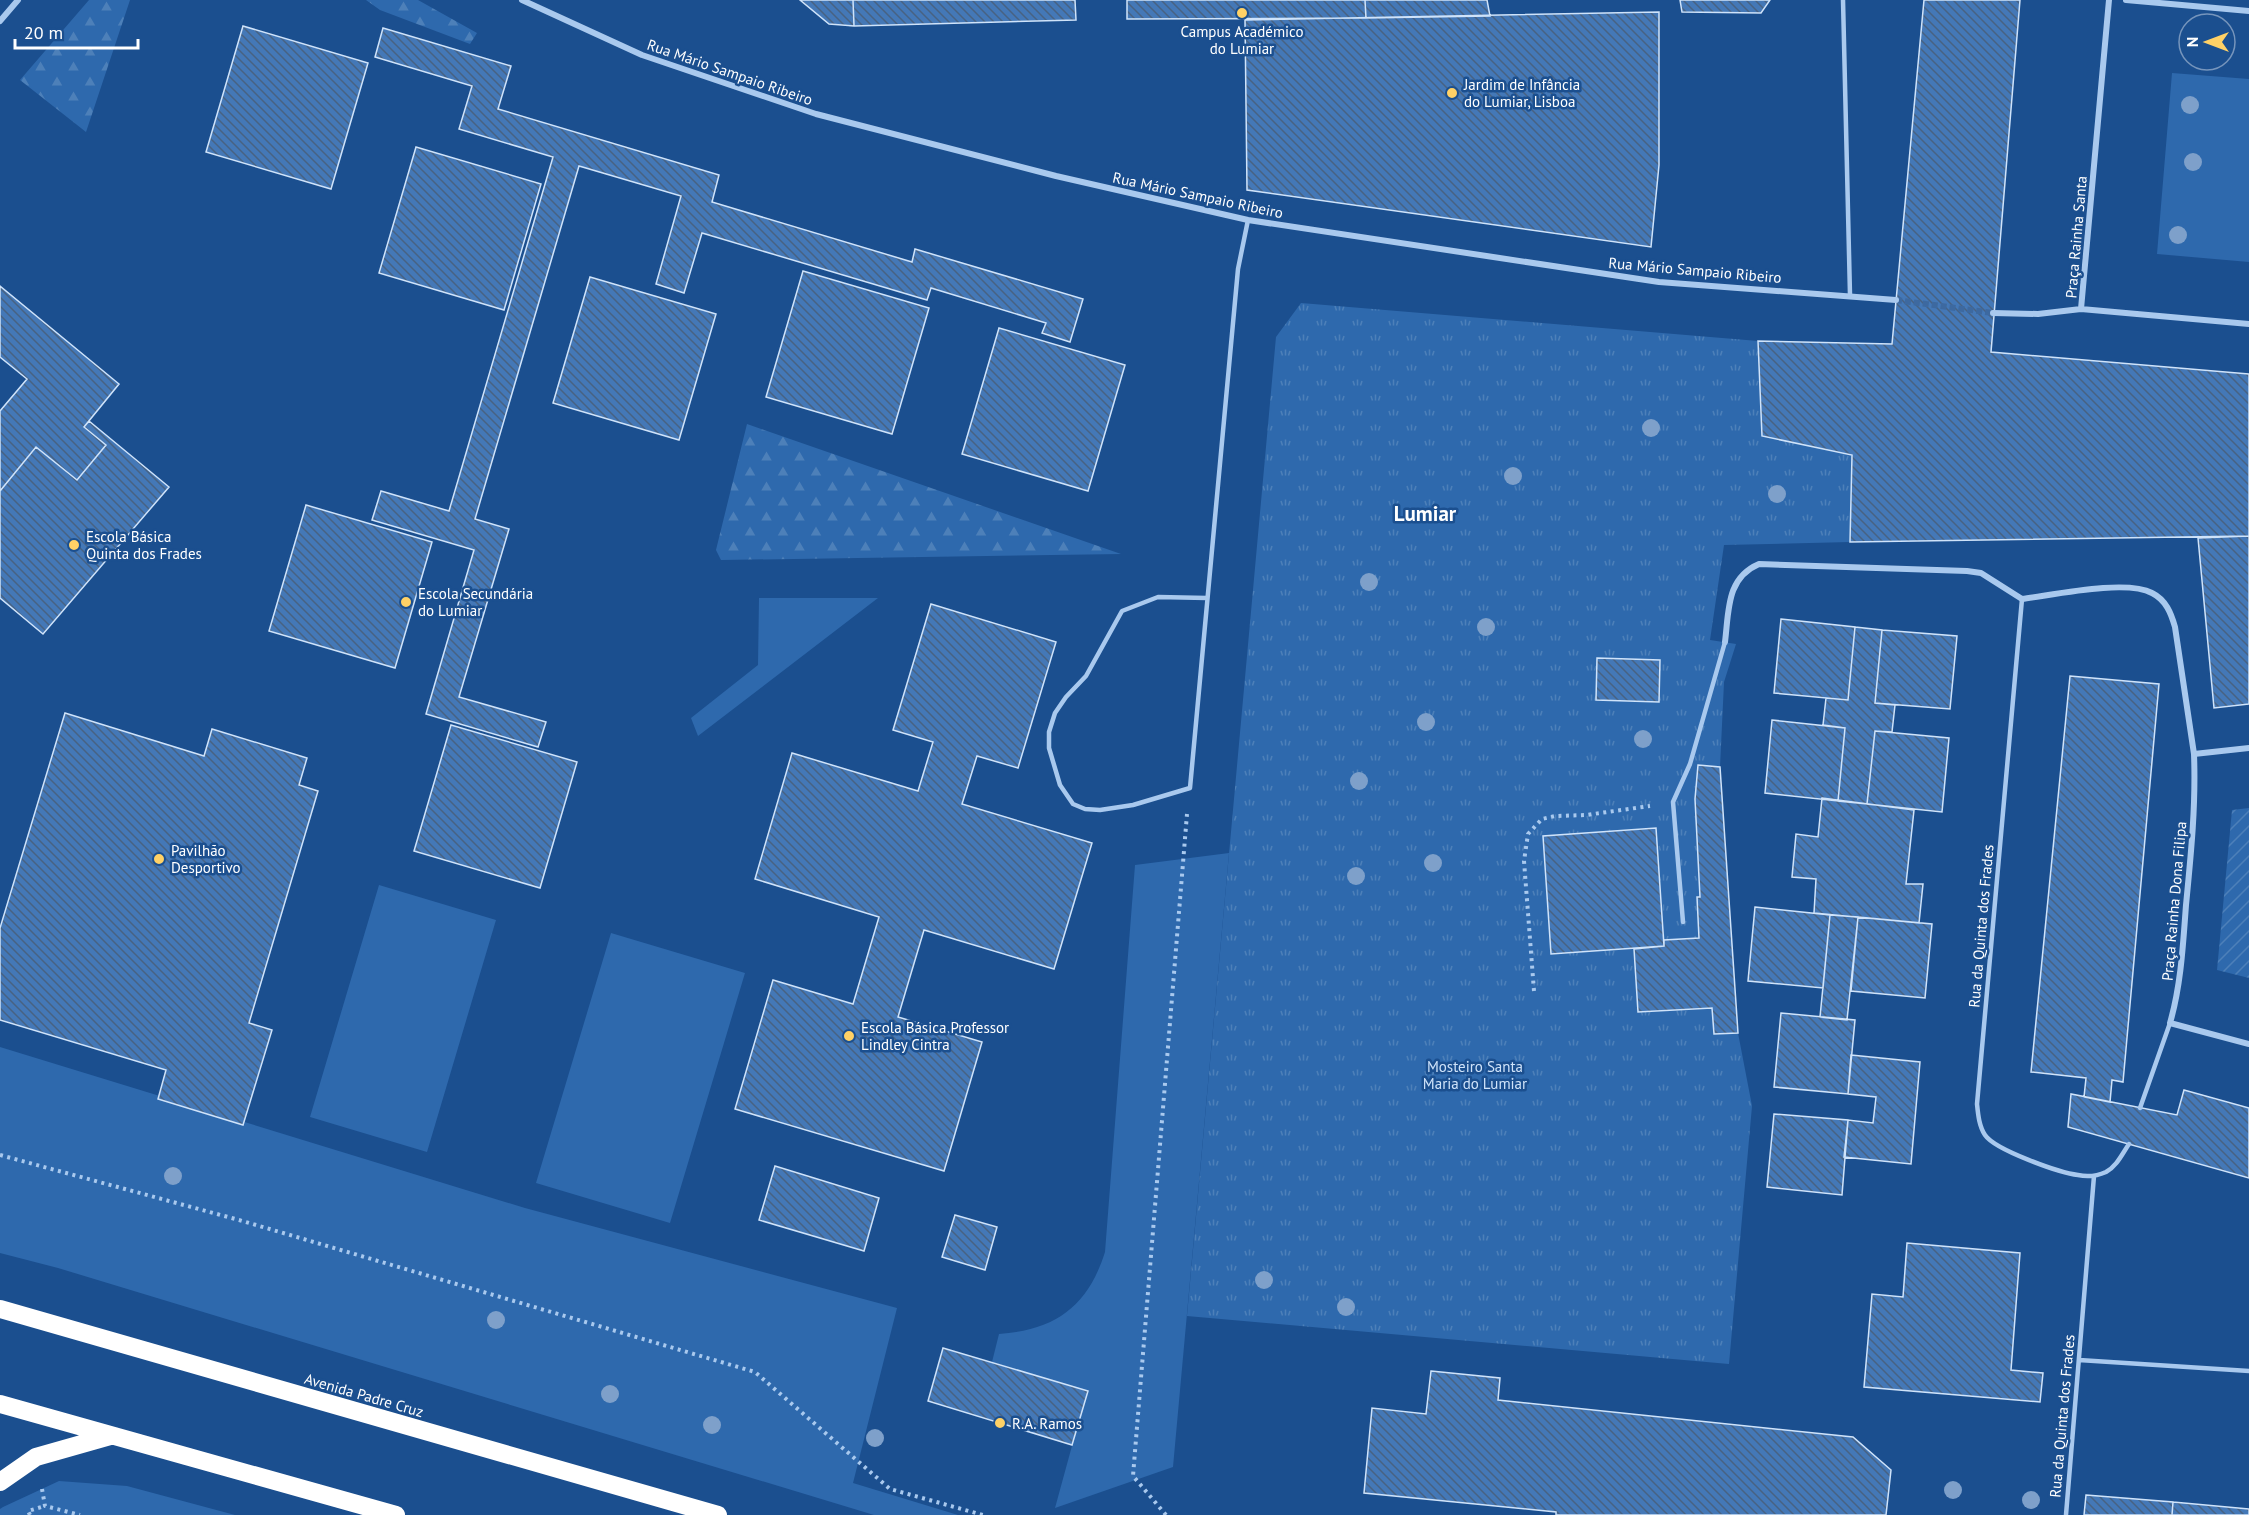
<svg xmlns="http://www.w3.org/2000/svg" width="2249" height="1515" font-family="'PT Sans',sans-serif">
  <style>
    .grass { fill: #2e69ad }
    .forest { fill: url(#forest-firs) }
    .park { fill: url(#park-tufts) }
    .garden { fill: url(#garden-furrows) }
    .building { fill: url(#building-back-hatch); stroke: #cfe3fa; stroke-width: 1.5 }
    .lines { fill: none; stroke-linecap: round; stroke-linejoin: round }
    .street-tunnel { stroke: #3d69a0; stroke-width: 6; stroke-dasharray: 6 3; stroke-linecap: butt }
    .path { stroke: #a9c9ee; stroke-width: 4; stroke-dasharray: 3 4.5; stroke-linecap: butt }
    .lane { stroke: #a9c9ee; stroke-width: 4.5 }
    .street { stroke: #a9c9ee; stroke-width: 6 }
    .highway { stroke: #fff; stroke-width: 18 }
    .tree { fill: #7ea0ca }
    .poi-dot { fill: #ffd166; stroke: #1b4f8f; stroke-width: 2 }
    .labels { text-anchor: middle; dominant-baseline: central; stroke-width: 5; stroke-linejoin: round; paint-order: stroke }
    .poi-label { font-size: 15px; fill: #fff; stroke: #1b4f8f; text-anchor: start }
    .street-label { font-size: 15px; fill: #fff; stroke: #1b4f8f }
    .park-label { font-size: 15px; fill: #cfe3fa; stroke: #1b4f8f }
    .district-label { font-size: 21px; font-weight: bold; fill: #fff; stroke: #1b4f8f }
  </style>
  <defs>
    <pattern id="forest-firs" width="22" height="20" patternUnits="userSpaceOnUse" patternTransform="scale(1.5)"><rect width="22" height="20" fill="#2e69ad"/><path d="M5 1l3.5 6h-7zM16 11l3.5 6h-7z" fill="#4d80b9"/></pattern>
    <pattern id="park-tufts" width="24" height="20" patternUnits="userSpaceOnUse" patternTransform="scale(1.5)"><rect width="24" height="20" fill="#2e69ad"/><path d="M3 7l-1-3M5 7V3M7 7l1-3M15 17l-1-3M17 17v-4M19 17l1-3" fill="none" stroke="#4d80b9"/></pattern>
    <pattern id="garden-furrows" width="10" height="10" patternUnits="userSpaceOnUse" patternTransform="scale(1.5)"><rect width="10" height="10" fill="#2e69ad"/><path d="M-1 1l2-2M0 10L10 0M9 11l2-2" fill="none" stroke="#4d80b9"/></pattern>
    <pattern id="building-back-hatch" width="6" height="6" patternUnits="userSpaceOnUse" patternTransform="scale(1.5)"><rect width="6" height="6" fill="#4478b7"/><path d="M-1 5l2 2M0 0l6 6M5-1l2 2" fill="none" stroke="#486282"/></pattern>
  </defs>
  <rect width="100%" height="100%" fill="#1b4f8f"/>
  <path class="grass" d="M2172 73 2249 79V262L2157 254Z
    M759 598H878L698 736 691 718 758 665Z
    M1229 853 1173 1467 1055 1508 1087 1391 992 1362 999 1334C1056 1330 1088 1306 1105 1252L1135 865Z
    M379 885 496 920 427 1152 310 1117Z
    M611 933 745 973 670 1223 536 1183Z
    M0 1047 525 1208 897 1308 853 1483 958 1515H874L58 1268 0 1253Z
    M59 1481 127 1486 235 1515H0V1509L3 1507Z"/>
  <path class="forest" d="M89 0H130L86 132 20 80Z
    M366 0H418L477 33 470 44 380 10Z
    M747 424 1121 554 721 560 716 550Z"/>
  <path class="park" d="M1301 303 1758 341 1762 436 1852 455 1850 542 1724 545 1710 640 1736 644 1724 682 1720 767 1738 1033 1752 1106 1729 1364 1187 1316 1276 337Z"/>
  <path class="garden" d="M2249 808V978L2217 970 2232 810Z"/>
  <path class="building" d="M800 0H853L854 26 829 24Z
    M853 0H1075L1076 20 854 26Z
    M1127 0H1365L1366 18 1127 19Z
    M1365 0H1487L1490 16 1366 18Z
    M1680 0H1770L1761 13 1682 12Z
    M1924 0H2020L1991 352 2249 374V536L1850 542 1852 455 1762 436 1758 341 1892 344Z
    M1659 12V165L1651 247 1247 190 1245 20Z
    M243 26 368 63 331 189 206 152Z
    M383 28 511 66 498 109 719 175 712 202 912 262 915 249 1083 299 1070 342 1042 333 1046 323 931 288 927 300 702 233 684 293 656 284 681 196 579 166 475 519 509 529 459 697 546 722 538 747 426 714 474 550 372 520 381 491 449 511 553 157 459 129 472 86 375 57Z
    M416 147 541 184 504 310 379 273Z
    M803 271 929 308 892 434 766 397Z
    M590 277 716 314 679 440 553 403Z
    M0 286 119 384 84 427 106 445 77 480 36 447 0 491V411L27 379 0 357Z
    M999 328 1125 365 1088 491 962 454Z
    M89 421 169 487 43 634 0 598V491L36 447 77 480 106 445 84 427Z
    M306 505 432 542 395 668 269 631Z
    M2249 536V704L2214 708 2198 538Z
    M931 604 1056 642 1018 768 977 756 962 804 1092 843 1054 969 924 930 898 1017 982 1042 944 1171 735 1109 773 980 853 1004 879 917 755 879 792 753 918 791 933 742 893 730Z
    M1781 619 1855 627 1848 700 1774 693Z
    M1855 627 1882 630 1875 703 1895 705 1892 732 1875 731 1867 804 1838 801 1845 728 1823 725 1826 698 1848 700Z
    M1882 630 1957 636 1950 709 1875 703Z
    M1597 658 1660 660 1659 702 1596 700Z
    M2070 676 2159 684 2123 1082 2112 1080 2110 1102 2084 1097 2086 1078 2031 1072Z
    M65 713 204 756 212 729 307 758 299 785 318 791 249 1023 272 1030 243 1125 158 1099 166 1070 0 1020V928Z
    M1772 720 1845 728 1838 801 1765 793Z
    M451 725 577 762 540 888 414 851Z
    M1875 731 1949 738 1942 812 1867 804Z
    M1698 765 1720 767 1738 1033 1714 1034 1712 1008 1638 1012 1634 949 1664 946V940L1699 938 1697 897H1700L1695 799Z
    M1822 798 1914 810 1906 884H1923L1919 923 1814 913 1816 879 1792 877 1796 834 1818 837Z
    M1656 828 1664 946 1551 954 1543 836Z
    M1755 907 1830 915 1823 988 1748 981Z
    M1830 915 1858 917 1847 1020 1820 1017Z
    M1858 917 1932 924 1925 998 1851 991Z
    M1781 1013 1855 1020 1848 1094 1774 1087Z
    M1851 1055 1920 1062 1911 1164 1844 1157 1848 1120 1873 1123 1876 1097 1848 1094Z
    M2184 1090 2249 1108V1178L2068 1127 2071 1094 2177 1115Z
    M1774 1114 1848 1120 1842 1195 1767 1187Z
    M775 1166 879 1198 864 1251 759 1220Z
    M955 1215 997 1227 985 1270 942 1257Z
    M1907 1243 2020 1253 2011 1370 2043 1373 2040 1402 1864 1387 1872 1294 1903 1297Z
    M943 1348 1088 1391 1072 1445 928 1401Z
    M1431 1371 1500 1378 1498 1400 1853 1437 1891 1470 1886 1515H1556V1512L1364 1493 1372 1408 1426 1414Z
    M2086 1495 2173 1502 2172 1515H2084Z
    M2173 1502 2249 1509V1515H2172Z"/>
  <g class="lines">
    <path class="street-tunnel" d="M1896 300 1993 313"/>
    <path class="path" d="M1534 991 1524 861 1528 834 1542 819 1555 816 1586 815 1650 806
      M0 1155 239 1220 755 1372 890 1489 983 1515
      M42 1489 45 1506 80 1515
      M30 1515 28 1511 45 1506
      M1166 1515 1133 1476 1187 814"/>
    <path class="lane" d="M1843 0 1850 295
      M1207 598 1158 597 1122 611 1086 676 1066 697 1055 713 1049 732V748L1060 785 1073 804 1085 809 1100 810 1133 805 1190 788 1238 269 1248 220
      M2022 599 1977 1104C1978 1114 1979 1126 1985 1135 1995 1150 2060 1173 2078 1175 2087 1177 2097 1176 2106 1172 2117 1166 2122 1154 2129 1144
      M1683 922 1673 802 1690 764 1725 642
      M2140 1108 2170 1023
      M2079 1360 2249 1371
      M2066 1515 2094 1176"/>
    <path class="street" d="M522 0 642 55 816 114 1056 176 1248 220 1659 282 1896 300
      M2109 0 2081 309 2249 324
      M2126 0 2249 11
      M0 21 18 0
      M1993 313 2038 314 2081 309
      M1725 642C1729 611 1726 578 1759 564L1967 571 1981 573 2022 599C2053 595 2126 579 2152 593 2166 600 2171 613 2175 627L2194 754
      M2249 748 2194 754C2196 805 2191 854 2186 905 2183 945 2181 985 2170 1023L2249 1044"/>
    <path class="highway" d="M0 1309 718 1515
      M0 1404 396 1515
      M0 1482 36 1457 110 1436"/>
  </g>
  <g class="tree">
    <circle cx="2190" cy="105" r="9"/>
    <circle cx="2193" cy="162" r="9"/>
    <circle cx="2178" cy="235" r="9"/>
    <circle cx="1651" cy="428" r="9"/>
    <circle cx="1513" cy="476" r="9"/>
    <circle cx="1777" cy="494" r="9"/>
    <circle cx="1369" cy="582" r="9"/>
    <circle cx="1486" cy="627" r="9"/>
    <circle cx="1426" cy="722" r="9"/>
    <circle cx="1643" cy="739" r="9"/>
    <circle cx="1359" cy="781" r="9"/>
    <circle cx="1433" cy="863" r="9"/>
    <circle cx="1356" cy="876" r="9"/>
    <circle cx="173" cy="1176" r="9"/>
    <circle cx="1264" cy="1280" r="9"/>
    <circle cx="1346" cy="1307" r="9"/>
    <circle cx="496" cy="1320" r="9"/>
    <circle cx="610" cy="1394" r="9"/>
    <circle cx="712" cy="1425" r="9"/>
    <circle cx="875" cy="1438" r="9"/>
    <circle cx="1953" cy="1490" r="9"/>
    <circle cx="2031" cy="1500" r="9"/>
  </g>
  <g class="poi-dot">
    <circle cx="1242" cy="13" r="6"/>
    <circle cx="1452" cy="93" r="6"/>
    <circle cx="74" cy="545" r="6"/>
    <circle cx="406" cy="602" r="6"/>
    <circle cx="159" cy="859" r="6"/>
    <circle cx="849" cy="1036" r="6"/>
    <circle cx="1000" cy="1423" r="6"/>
  </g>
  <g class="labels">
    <g class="poi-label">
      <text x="1242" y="31" text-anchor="middle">Campus Académico<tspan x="1242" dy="17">do Lumiar</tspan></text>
      <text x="1464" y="84">Jardim de Infância<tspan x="1464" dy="17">do Lumiar, Lisboa</tspan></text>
      <text x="86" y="536">Escola Básica<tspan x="86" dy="17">Quinta dos Frades</tspan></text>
      <text x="418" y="593">Escola Secundária<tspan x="418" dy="17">do Lumiar</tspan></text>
      <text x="171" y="850">Pavilhão<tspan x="171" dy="17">Desportivo</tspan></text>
      <text x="861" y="1027">Escola Básica Professor<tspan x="861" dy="17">Lindley Cintra</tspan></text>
      <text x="1012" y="1423">R.A. Ramos</text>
    </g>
    <g class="street-label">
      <text transform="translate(730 72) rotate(19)">Rua Mário Sampaio Ribeiro</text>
      <text transform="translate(1198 195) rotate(12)">Rua Mário Sampaio Ribeiro</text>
      <text transform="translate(2076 237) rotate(-85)">Praça Rainha Santa</text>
      <text transform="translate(1695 270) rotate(5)">Rua Mário Sampaio Ribeiro</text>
      <text transform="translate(2174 901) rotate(-85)">Praça Rainha Dona Filipa</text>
      <text transform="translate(1981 926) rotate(-85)">Rua da Quinta dos Frades</text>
      <text transform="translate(364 1395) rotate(16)">Avenida Padre Cruz</text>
      <text transform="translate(2062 1416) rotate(-85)">Rua da Quinta dos Frades</text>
    </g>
    <g class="park-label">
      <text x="1475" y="1066">Mosteiro Santa<tspan x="1475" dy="17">Maria do Lumiar</tspan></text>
    </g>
    <g class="district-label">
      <text x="1425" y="513">Lumiar</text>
    </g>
  </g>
  <g transform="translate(2207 42) rotate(270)"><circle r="28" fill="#1b4f8f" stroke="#7695bc" stroke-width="1.5"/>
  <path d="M0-4.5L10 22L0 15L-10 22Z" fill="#ffd166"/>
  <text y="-9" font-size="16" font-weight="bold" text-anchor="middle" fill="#ffffff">N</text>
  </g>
  <path d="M15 39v9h123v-9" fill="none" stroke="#ffffff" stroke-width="3"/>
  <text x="24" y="39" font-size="18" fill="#ffffff" stroke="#1b4f8f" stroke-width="4.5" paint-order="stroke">20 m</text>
</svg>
